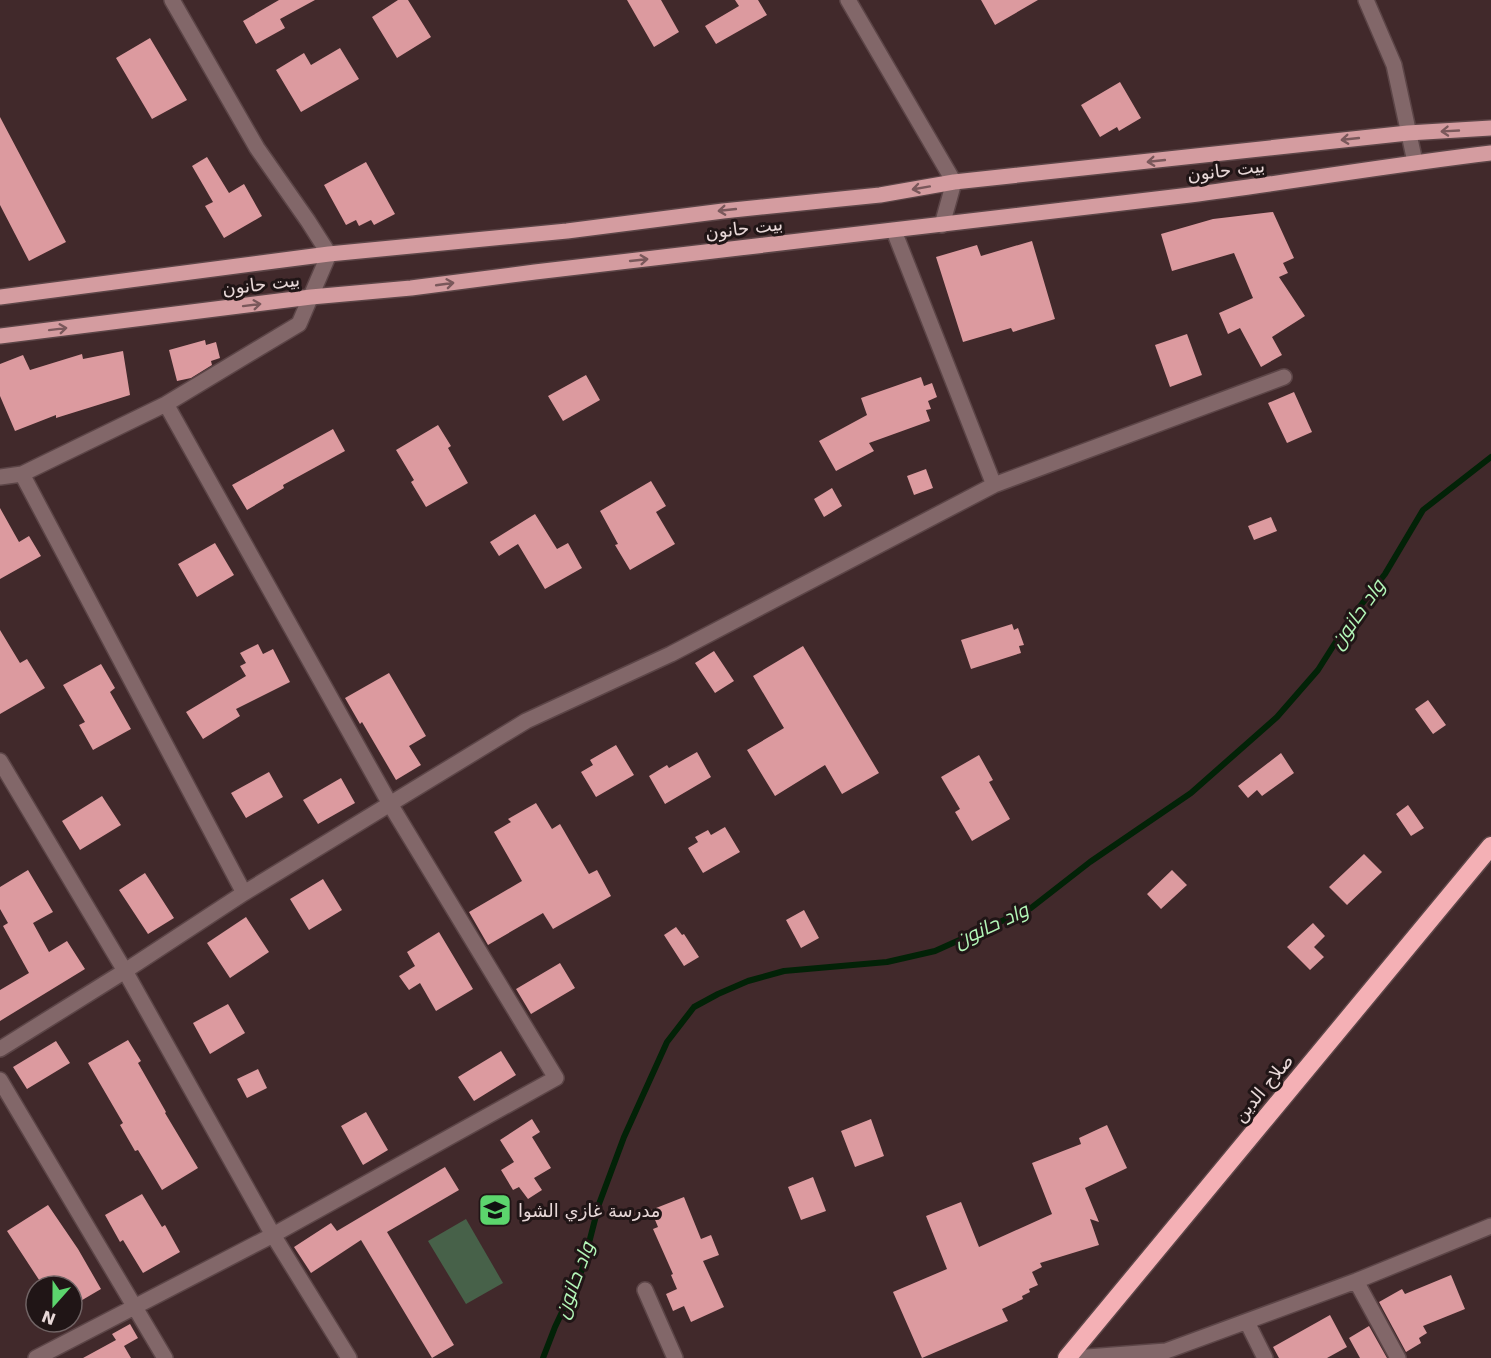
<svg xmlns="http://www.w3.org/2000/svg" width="1491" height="1358" font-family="'DejaVu Sans',Cairo,sans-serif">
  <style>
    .green { fill: #476149 }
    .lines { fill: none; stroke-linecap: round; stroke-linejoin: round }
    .stream { stroke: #022207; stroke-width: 6 }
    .building { fill: #dc9a9f }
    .minor-casing { stroke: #5c4547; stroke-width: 18 }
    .major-casing { stroke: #5c4547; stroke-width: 18 }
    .highway-casing { stroke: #5c4547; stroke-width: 21 }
    .minor { stroke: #826769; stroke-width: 15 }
    .major { stroke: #d49ca0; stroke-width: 15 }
    .highway { stroke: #f4b0b5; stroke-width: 18 }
    .oneway { stroke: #7a585b }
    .labels { text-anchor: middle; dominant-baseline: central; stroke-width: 6; stroke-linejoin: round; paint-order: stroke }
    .street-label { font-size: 18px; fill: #e8d8d8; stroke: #201516 }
    .poi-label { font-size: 18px; fill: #e8d8d8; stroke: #201516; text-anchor: start }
    .water-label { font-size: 20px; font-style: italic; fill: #b3f7b8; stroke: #201516 }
  </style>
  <rect width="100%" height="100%" fill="#41292b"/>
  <path class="green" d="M466 1219 503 1283 466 1304 428 1241Z"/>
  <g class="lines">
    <path class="stream" d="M543 1358 555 1327 582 1270 599 1204 624 1137 667 1042 694 1007 718 994 748 981 784 971 887 962 935 951 1031 908 1090 862 1191 793 1277 717 1318 670 1351 618 1385 574 1423 510 1491 457"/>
  </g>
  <path class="building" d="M279 0H315L280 19 285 28 256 44 243 21Z
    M398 0H408L431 37 397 58 372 17Z
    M627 0H661L679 32 654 47Z
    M735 0H758L767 15 716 44 705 26 739 6Z
    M981 0H1038L995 25Z
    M150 38 187 100 152 119 116 58Z
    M340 48 359 79 301 112 276 70 304 53 311 65Z
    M1120 82 1141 118 1119 131 1117 127 1100 137 1081 105Z
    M0 117 66 242 29 261 0 205Z
    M207 157 229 193 244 184 262 216 224 238 205 206 213 202 192 166Z
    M366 162 395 214 374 225 371 220 359 226 356 220 346 225 324 185Z
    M1273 212 1294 258 1283 263 1288 273 1279 277 1305 316 1272 337 1282 355 1261 367 1240 328 1228 334 1219 313 1253 298 1234 253 1172 271 1161 234 1213 219Z
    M1032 241 1055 319 1013 332 1011 328 963 342 936 257 977 245 981 256Z
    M1187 334 1202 375 1170 387 1155 345Z
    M205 340 206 345 216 342 220 358 211 361 212 365 191 378 177 381 169 350Z
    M123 351 130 395 56 418V415L15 431 0 396V364L23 355 30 370 82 354 83 359Z
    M586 375 600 400 563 421 548 396Z
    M921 377 924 386 932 383 937 397 928 401 931 409 926 410 930 421 869 443 874 451 836 471 819 441 867 415 861 398Z
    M1294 392 1312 432 1287 443 1268 403Z
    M438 425 451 446 448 448 468 483 426 507 411 482 414 480 396 450Z
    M333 429 345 451 283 485 284 488 247 510 232 485Z
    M926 469 933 488 914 495 907 476Z
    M651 481 666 506 656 512 675 544 630 570 615 545 618 544 600 511Z
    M832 488 842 506 824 517 814 499Z
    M0 508 19 542 29 536 41 556 0 579Z
    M535 514 557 549 568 543 582 568 545 589 518 544 499 556 490 542Z
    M1271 517 1277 531 1254 540 1248 526Z
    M215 543 234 575 197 597 178 564Z
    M1012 624 1014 630 1018 628 1024 645 1019 646 1021 653 971 669 961 640Z
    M0 630 20 663 27 659 45 688 0 714Z
    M258 644 263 654 273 649 290 682 236 709 240 716 203 739 186 712 246 676 240 666 246 663 240 653Z
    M803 646 879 773 842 794 825 765 775 796 747 750 784 728 753 676Z
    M714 651 734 681 715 693 695 663Z
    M101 664 115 688 110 692 131 729 93 750 79 725 85 722 63 685Z
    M389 673 426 736 409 746 421 765 396 780 362 722 360 724 345 698Z
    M1428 700 1446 725 1433 734 1415 709Z
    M616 745 634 775 596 797 581 772 593 765 590 760Z
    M697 752 711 777 665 804 649 776 667 765 669 768Z
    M1281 753 1294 773 1262 796 1257 790 1248 798 1238 786Z
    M979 755 993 780 989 782 1010 819 972 841 955 812 960 809 941 777Z
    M269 772 283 797 246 818 231 793Z
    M341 778 355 803 318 824 303 800Z
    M102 796 121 825 80 850 62 821Z
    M536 803 552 829 560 824 589 874 597 870 611 896 553 929 543 913 488 945 469 912 522 881 494 832 511 822 508 819Z
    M1408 805 1424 828 1411 836 1396 814Z
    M725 827 740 852 703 873 688 848 698 842 695 837 708 830 711 835Z
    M1364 854 1382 872 1347 905 1329 887Z
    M28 870 53 912 33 923 49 952 67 941 85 969 0 1021V990L29 973 3 926 8 923 0 909V887Z
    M1172 870 1187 885 1161 909 1147 894Z
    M145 873 174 918 148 934 119 890Z
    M323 879 342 910 309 930 290 899Z
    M804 910 819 938 801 948 786 920Z
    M246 917 269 952 230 978 207 943Z
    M1313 923 1325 936 1314 947 1324 957 1310 970 1287 947Z
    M676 927 682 935 684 934 699 957 684 966 664 935Z
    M439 932 473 989 436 1011 420 983 409 990 399 976 415 966 407 952Z
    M560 963 575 988 531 1014 516 989Z
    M228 1004 245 1033 210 1054 193 1023Z
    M128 1040 141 1061 138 1063 166 1112 165 1113 198 1168 162 1190 138 1150 135 1151 120 1125 123 1123 88 1063Z
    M56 1041 70 1063 27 1089 13 1067Z
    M501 1051 516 1075 474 1101 458 1077Z
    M258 1069 267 1088 247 1098 237 1079Z
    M366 1112 388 1150 363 1165 341 1126Z
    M532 1119 540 1132 532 1137 551 1168 534 1178 542 1190 528 1199 519 1187 513 1190 501 1170 514 1162 500 1140Z
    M871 1119 884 1156 855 1167 841 1131Z
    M1107 1125 1127 1168 1085 1188 1099 1222 1090 1219 1099 1245 1040 1263 1042 1267 1032 1272 1038 1285 1029 1289 1030 1292 1022 1296 1023 1299 1002 1309 1008 1321 922 1358 893 1292 947 1269 926 1216 961 1202 979 1247 1052 1214 1032 1163 1081 1144 1079 1138Z
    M445 1167 459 1190 387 1232 454 1345 432 1358 361 1240 311 1273 294 1247 331 1223 337 1231Z
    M813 1177 826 1211 801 1220 788 1187Z
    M142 1194 162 1227 165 1225 180 1252 143 1273 123 1240 120 1242 105 1215Z
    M684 1197 701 1239 711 1235 719 1255 703 1261 724 1307 691 1322 684 1306 673 1311 666 1294 677 1289 671 1275 673 1274 653 1229 658 1227 651 1210Z
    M48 1205 78 1249 101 1289 72 1306V1286H43L7 1231Z
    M1451 1275 1465 1309 1423 1326 1427 1333 1419 1338 1421 1343 1406 1352 1379 1302 1402 1289 1405 1294Z
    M1330 1315 1347 1347 1327 1358H1279L1273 1347Z
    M130 1324 138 1338 124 1346 131 1358H83L116 1340 112 1334Z
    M1369 1326 1387 1358H1360L1349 1338Z"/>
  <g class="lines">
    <defs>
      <path id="minor" d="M848 0 954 182 942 225
        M1366 0 1394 65 1415 162
        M894 231 994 485 1284 377
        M22 474 244 893
        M0 477 22 474 166 404 299 324 329 254 308 221 257 148 172 0
        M0 761 125 971 273 1235 349 1358
        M0 1049 125 971 244 893 526 721 671 654 994 485
        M0 1080 165 1358
        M1356 1281 1398 1358
        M645 1290 675 1358
        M1247 1322 1265 1358
        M36 1358 273 1235 556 1078 390 804 166 404
        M1074 1358 1166 1351 1356 1281 1491 1226"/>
      <path id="major" d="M0 297 329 254 567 231 723 211 880 195 954 182 1408 133 1491 128
        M0 336 311 297 411 288 535 272 1190 195C1291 182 1391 165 1491 153"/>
      <path id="highway" d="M1067 1358 1491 846"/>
    </defs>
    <use href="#minor" class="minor-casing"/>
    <use href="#major" class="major-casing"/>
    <use href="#highway" class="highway-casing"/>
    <use href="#minor" class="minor"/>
    <use href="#major" class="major"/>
    <use href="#highway" class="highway"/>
  </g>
  <defs><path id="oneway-shaft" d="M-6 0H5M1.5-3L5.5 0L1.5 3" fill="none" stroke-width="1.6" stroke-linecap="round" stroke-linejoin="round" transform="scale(1.5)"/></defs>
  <g class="oneway">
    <use href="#oneway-shaft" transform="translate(1450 131) rotate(177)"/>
    <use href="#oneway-shaft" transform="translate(1350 139) rotate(174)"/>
    <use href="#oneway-shaft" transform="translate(1156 161) rotate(174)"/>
    <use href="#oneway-shaft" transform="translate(921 188) rotate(170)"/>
    <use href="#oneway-shaft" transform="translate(727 210) rotate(174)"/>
    <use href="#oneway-shaft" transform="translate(639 260) rotate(-6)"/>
    <use href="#oneway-shaft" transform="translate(445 284) rotate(-8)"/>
    <use href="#oneway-shaft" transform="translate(252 305) rotate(-7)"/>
    <use href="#oneway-shaft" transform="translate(58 329) rotate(-7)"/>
  </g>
  <defs>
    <symbol id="school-square" viewBox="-11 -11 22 22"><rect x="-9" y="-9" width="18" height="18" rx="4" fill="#5cd56d" stroke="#201516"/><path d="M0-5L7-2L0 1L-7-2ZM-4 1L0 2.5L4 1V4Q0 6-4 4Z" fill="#111"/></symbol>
  </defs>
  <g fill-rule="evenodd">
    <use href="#school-square" x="476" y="1191" width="38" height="38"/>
  </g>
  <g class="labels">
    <g class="street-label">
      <text transform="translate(1226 170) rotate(-7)">بيت حانون</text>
      <text transform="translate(744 228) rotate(-7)">بيت حانون</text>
      <text transform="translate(261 284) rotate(-7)">بيت حانون</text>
      <text transform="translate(1263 1088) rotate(-50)">صلاح الدين</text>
    </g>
    <g class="poi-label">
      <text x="518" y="1210">مدرسة غازي الشوا</text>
    </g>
    <g class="water-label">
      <text transform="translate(1357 614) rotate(-55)">واد حانون</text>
      <text transform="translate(991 925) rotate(-25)">واد حانون</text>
      <text transform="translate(574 1280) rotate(-70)">واد حانون</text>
    </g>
  </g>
  <g transform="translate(54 1304) rotate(201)"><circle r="28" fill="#201516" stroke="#706364" stroke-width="1.5"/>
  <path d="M0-4.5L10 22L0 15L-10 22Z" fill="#5cd56d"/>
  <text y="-9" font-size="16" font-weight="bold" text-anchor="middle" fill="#e8d8d8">N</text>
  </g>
</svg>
